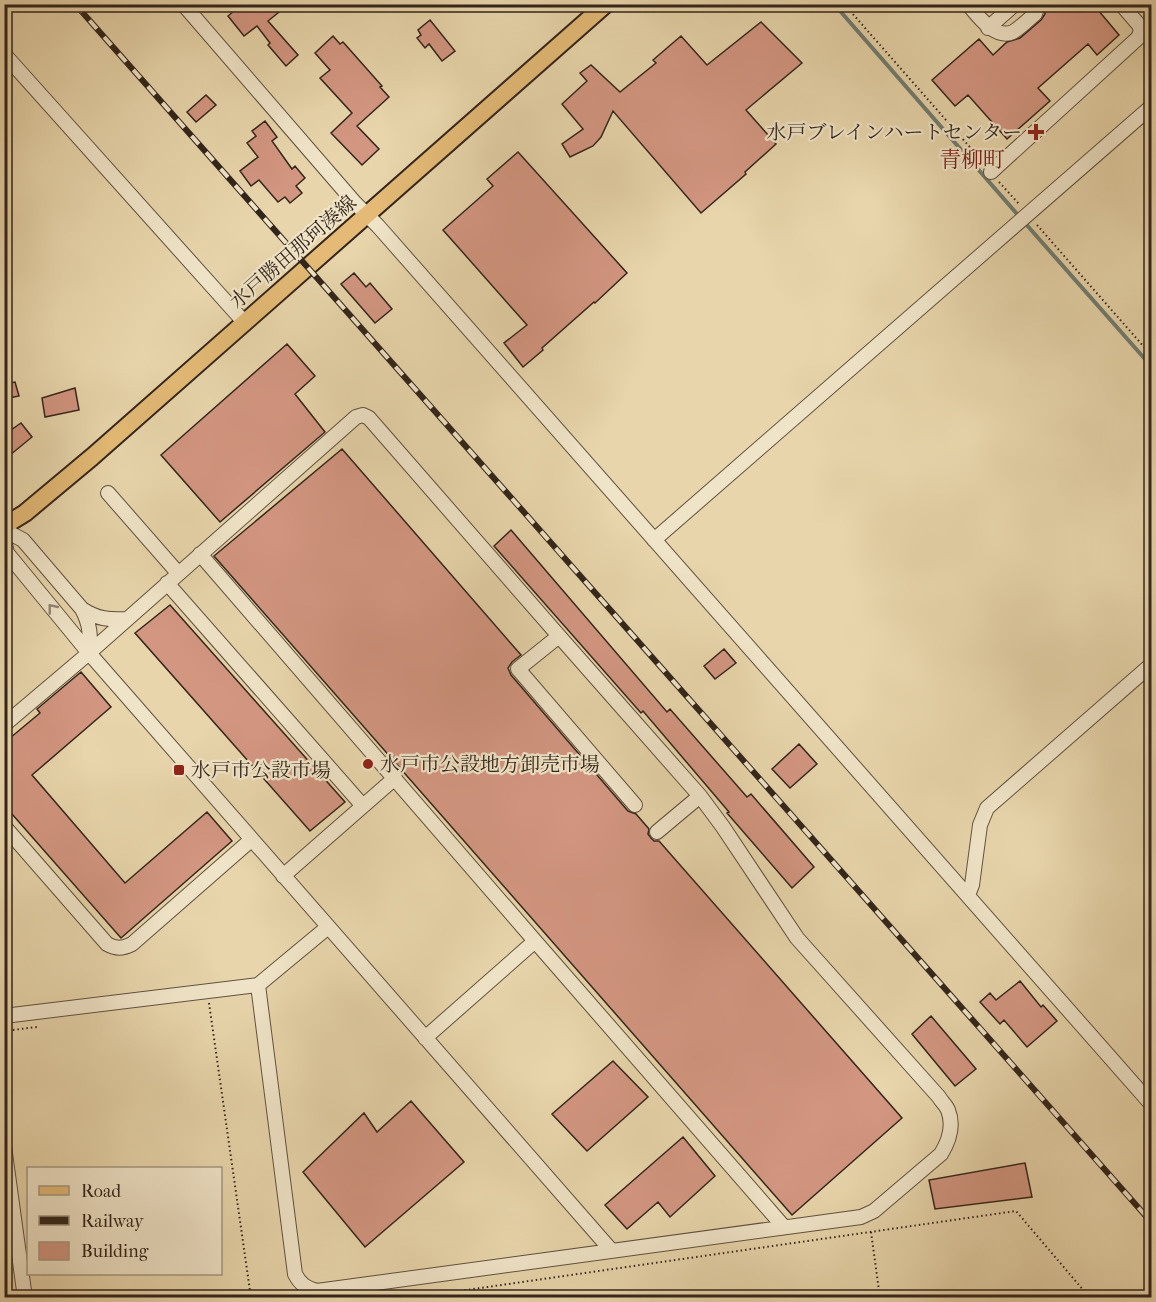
<svg xmlns="http://www.w3.org/2000/svg" width="1156" height="1302" font-family="'IM FELL French Canon','Noto Serif JP',serif">
  <style>
    .lines { fill: none; stroke-linecap: round; stroke-linejoin: round }
    .stream { stroke: #6f7d72; stroke-width: 4 }
    .building { fill: #d39681; stroke: #32251b; stroke-width: 1.5 }
    .minor-casing { stroke: #60513f; stroke-width: 16 }
    .major-casing { stroke: #32251b; stroke-width: 20 }
    .path { stroke: #32251b; stroke-width: 2; stroke-dasharray: 1.5 3; stroke-linecap: butt }
    .minor { stroke: #f0e4c8; stroke-width: 14 }
    .major { stroke: #e4ba76; stroke-width: 16 }
    .rail-casing { stroke: #32251b; stroke-width: 6 }
    .rail { stroke: #f0e4c8; stroke-width: 4; stroke-dasharray: 11; stroke-linecap: butt }
    .oneway { stroke: #918472 }
    .poi-dot { fill: #8f2418; stroke: #f0e4c8; stroke-width: 2 }
    .labels { text-anchor: middle; dominant-baseline: central; stroke-width: 4.5; stroke-linejoin: round; paint-order: stroke }
    .poi-label { font-size: 20px; fill: #32251b; stroke: #f0e4c8; text-anchor: start }
    .street-label { font-size: 20px; fill: #32251b; stroke: #f0e4c8 }
    .quarter-label { font-size: 22px; fill: #7a1f14; stroke: #f0e4c8 }
  </style>
  <rect width="100%" height="100%" fill="#e8d5ab"/>
  <filter id="stains"><feTurbulence type="fractalNoise" baseFrequency=".00333" numOctaves="4"/><feColorMatrix values="0 0 0 0 .2 0 0 0 0 .09 0 0 0 0 .02 0 0 0 .5 -.17"/></filter>
  <radialGradient id="worn" r=".72"><stop offset=".6" stop-color="#630" stop-opacity="0"/><stop offset="1" stop-color="#630" stop-opacity=".3"/></radialGradient>
  <g class="lines">
    <path class="stream" d="M834 4 1017 214
      M1025 223 1152 367"/>
  </g>
  <path class="building" d="M242 4H289L268 21 298 55 286 66 268 45 270 43 257 26 244 36 228 16Z
    M1050 4H1093L1119 35 1097 55 1088 44 1038 88 1050 101 1007 139 968 95 955 106 932 80 979 39 993 55 1007 42 1020 38 1041 20 1045 14V9Z
    M430 20 455 51 442 61 429 44 425 48 417 38 421 35 418 30Z
    M761 22 802 63 746 110 776 144 745 172 746 174 701 213 613 111 601 137 593 146 570 157 562 144 583 129 562 104 587 81 580 73 591 65 620 92 656 63 653 60 681 36 707 65Z
    M333 36 340 44 343 42 382 86 380 87 389 97 357 126 379 149 362 165 331 133 352 113 320 78 330 70 315 53Z
    M206 95 216 105 196 122 187 112Z
    M265 121 277 137 272 141 292 169 295 166 305 178 296 186 302 193 290 203 285 197 278 202 259 180 251 186 240 171 258 157 247 143 256 136 252 131Z
    M518 152 627 273 595 303 594 302 542 348 543 350 523 367 504 343 527 325 443 230 493 186 487 179Z
    M354 273 366 287 370 283 392 309 375 323 341 284Z
    M287 344 315 376 295 394 325 432 220 522 161 455Z
    M15 382 19 396 4 399V384Z
    M75 388 79 410 45 417 42 398Z
    M21 423 32 437 4 460V435Z
    M342 449 521 655 512 662 508 668 511 675 628 811 636 814 649 829 648 834 651 838 654 841H659L902 1118 792 1215 214 556Z
    M511 530 667 712 670 709 747 797 751 794 814 867 792 888 727 813 729 812 643 711 641 713 494 546Z
    M170 605 345 802 310 831 135 633Z
    M724 649 736 663 715 679 704 666Z
    M81 672 111 707 32 775 125 883 207 812 232 841 121 938 4 805V743L40 713 37 709Z
    M799 744 817 764 790 788 772 769Z
    M1020 981 1041 1007 1043 1005 1057 1021 1027 1047 1004 1020 1000 1024 980 1002 990 993 996 1000Z
    M931 1016 976 1069 955 1086 912 1034Z
    M613 1061 648 1097 587 1151 552 1114Z
    M411 1101 464 1162 365 1247 303 1172 364 1113 377 1132Z
    M683 1137 715 1176 670 1217 658 1202 627 1229 605 1205Z
    M1025 1163 1032 1197 935 1209 929 1180Z"/>
  <g class="lines">
    <defs>
      <path id="minor" d="M183 4 355 203 378 226 1152 1105
        M968 4C978 16 995 40 1013 32 1019 29 1030 18 1035 14L1036 11 1035 4
        M988 28 1015 4
        M4 54 245 323
        M991 172 1138 38 1141 31 1139 25 1121 4
        M108 493 178 573
        M4 530 23 540 82 609C90 624 91 636 89 653
        M4 540 7 553 89 653 611 1250
        M654 540 1152 106
        M200 554 535 941 425 1038
        M167 583 363 806
        M82 609C97 619 109 620 127 619
        M559 636 518 669 635 805
        M4 725 89 653 356 417 363 415 369 418 559 636 700 796 723 827 797 938 939 1097C941 1101 946 1105 948 1110 954 1125 949 1141 941 1154L874 1211 861 1217 317 1291C306 1288 300 1284 295 1274L258 985 328 927
        M4 826 107 944C116 949 122 949 132 944L251 840
        M657 832 700 796
        M283 876 395 778
        M968 895 972 885 980 825 987 808 1152 664
        M535 941 784 1227
        M4 1016 258 985
        M4 1146 25 1298"/>
      <path id="major" d="M4 526 25 513 92 457 606 4"/>
    </defs>
    <use href="#minor" class="minor-casing"/>
    <use href="#major" class="major-casing"/>
    <path class="path" d="M844 4 982 161
      M999 182 1019 204
      M1037 225 1152 356
      M209 1003 251 1298
      M4 1031 37 1027
      M871 1232 880 1298
      M411 1298 1016 1211 1090 1298"/>
    <use href="#minor" class="minor"/>
    <use href="#major" class="major"/>
    <defs>
      <path id="rail" d="M75 4 1152 1223"/>
    </defs>
    <use href="#rail" class="rail-casing"/>
    <use href="#rail" class="rail"/>
  </g>
  <defs><path id="oneway-chevron" d="M-2-3.5L2.5 0L-2 3.5" fill="none" stroke-width="1.6" stroke-linecap="round" stroke-linejoin="round" transform="scale(1.5)"/></defs>
  <use class="oneway" href="#oneway-chevron" transform="translate(52 608) rotate(-129)"/>
  <g class="poi-dot">
    <path d="M1033 123h6v6h6v6h-6v6h-6v-6h-6v-6h6z"/>
    <circle cx="368" cy="764" r="6"/>
    <rect x="173" y="764" width="12" height="12" rx="3"/>
  </g>
  <g class="labels">
    <g class="poi-label">
      <text x="1022" y="132" text-anchor="end">水戸ブレインハートセンター</text>
      <text x="380" y="764">水戸市公設地方卸売市場</text>
      <text x="191" y="770">水戸市公設市場</text>
    </g>
    <g class="street-label">
      <text transform="translate(293 252) rotate(-41)">水戸勝田那珂湊線</text>
    </g>
    <g class="quarter-label">
      <text x="972" y="160">青柳町</text>
    </g>
  </g>
  <rect width="1156" height="1302" fill="none" stroke="#e8d5ab" stroke-width="24"/>
  <rect x="6" y="6" width="1144" height="1290" fill="none" stroke="#32251b" stroke-width="3"/>
  <rect x="12" y="12" width="1132" height="1278" fill="none" stroke="#32251b" stroke-width="1.5"/>
  <rect x="27" y="1167" width="195" height="108" fill="#f0e4c8" stroke="#a49883" stroke-width="1.5"/>
  <rect x="39" y="1186" width="30" height="9" fill="#e4ba76" stroke="#a49883" stroke-width="1.5"/>
  <text x="81" y="1197" font-size="18" fill="#32251b">Road</text>
  <rect x="39" y="1216" width="30" height="9" fill="#32251b" stroke="#a49883" stroke-width="1.5"/>
  <text x="81" y="1227" font-size="18" fill="#32251b">Railway</text>
  <rect x="39" y="1242" width="30" height="18" fill="#d39681" stroke="#a49883" stroke-width="1.5"/>
  <text x="81" y="1257" font-size="18" fill="#32251b">Building</text>
  <rect width="100%" height="100%" filter="url(#stains)"/>
  <rect width="100%" height="100%" fill="url(#worn)"/>
</svg>
